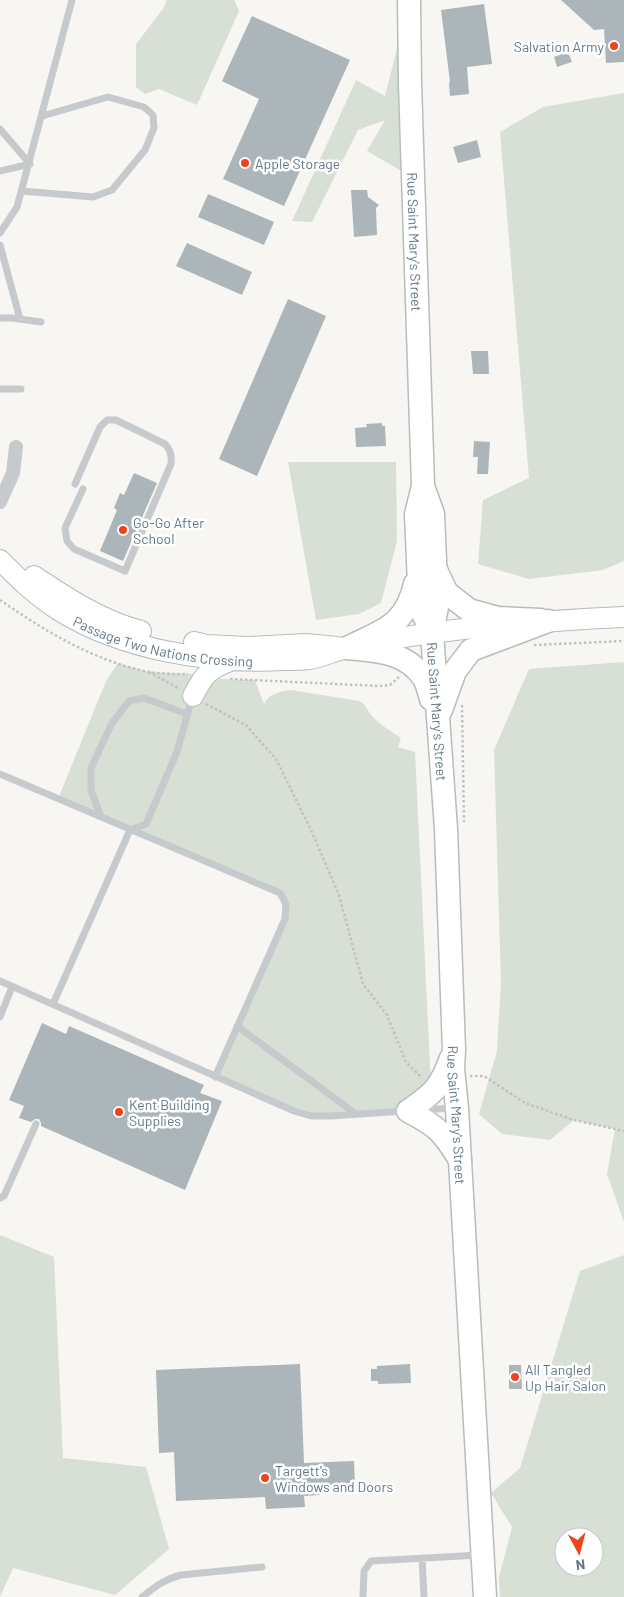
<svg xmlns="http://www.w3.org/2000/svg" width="624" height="1597" font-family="Barlow,sans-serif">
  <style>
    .green { fill: #d8dfd4; fill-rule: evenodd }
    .building { fill: #acb5ba }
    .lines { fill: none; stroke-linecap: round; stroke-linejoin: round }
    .secondary-casing { stroke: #b6bcc0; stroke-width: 22 }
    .primary-casing { stroke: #b7bcbf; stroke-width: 25 }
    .path { stroke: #bfc2c4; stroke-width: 2.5; stroke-dasharray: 2.5 2.5; stroke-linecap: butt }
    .lane { stroke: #c6cacd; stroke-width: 7 }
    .street { stroke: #c6cacd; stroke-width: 14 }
    .secondary { stroke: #fff; stroke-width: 20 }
    .primary { stroke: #fff; stroke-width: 22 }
    .poi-dot { fill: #ee431b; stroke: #fff; stroke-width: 2 }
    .labels { text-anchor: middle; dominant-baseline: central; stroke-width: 5; stroke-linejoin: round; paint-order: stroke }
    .poi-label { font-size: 14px; fill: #637886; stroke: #fff; text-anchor: start }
    .street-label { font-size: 14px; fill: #637886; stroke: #fff }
  </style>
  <rect width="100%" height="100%" fill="#f7f6f3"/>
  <path class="green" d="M167 0H234L239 11 197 105 159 89 145 94 136 87V44L163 9Z
    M399 41 405 173 367 151 385 120 358 130 312 222 292 221 356 80 385 96Z
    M624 93V561L603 570 529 579 478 564 483 500 529 478 500 132 543 107Z
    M288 462H396L397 541 381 603 359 614 316 620Z
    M624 662V1222L607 1174 615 1129 574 1120 550 1140 502 1134 479 1114 497 1051 501 983 494 750 529 669Z
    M118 663 149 672 192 674 221 679 255 680 264 704C268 694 281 691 291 690L359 701C366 704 367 710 372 716 380 725 391 731 401 738L398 747 415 752 431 1086 408 1111 311 1116 215 1077 285 919 280 893 58 799 106 681Z
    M0 1235 54 1257 63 1458 146 1467 169 1549 115 1595 13 1568 0 1597Z
    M624 1255V1597H500L499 1577 512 1527 491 1493 520 1468 580 1271ZM564 1537H594V1567H564Z"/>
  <path class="building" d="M561 0H624V62L606 63 604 29 594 30Z
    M484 4 492 64 467 67 469 94 450 96 449 83 450 82 441 10Z
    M252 16 350 60 284 206 223 179 259 99 222 81Z
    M568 52 572 62 557 67 554 57Z
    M477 140 481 157 458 163 453 147Z
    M351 190H367L368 197 379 205 376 208 377 235 354 237Z
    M208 194 274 222 264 245 198 217Z
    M187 243 252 272 242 295 176 266Z
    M288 299 326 316 257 476 219 459Z
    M471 351H488L489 374H473Z
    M382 423V426H385L386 446 356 447 355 428 367 427 366 424Z
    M474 441 490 442 488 474H477L478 457H473Z
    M134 473 157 483 123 561 100 551 117 510 114 508 120 493 124 495Z
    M42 1023 66 1034 69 1026 204 1085 200 1093 222 1101 185 1190 41 1126V1123L39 1119H35L31 1122 19 1118 24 1106 9 1100Z
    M300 1364 304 1463 354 1461 355 1488 320 1489V1495L304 1496 305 1507 266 1509 265 1497 176 1501 174 1452 159 1453 156 1370Z
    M410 1364 411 1383 378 1384V1381H371V1369H377V1366Z
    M509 1365H521L522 1389H509Z"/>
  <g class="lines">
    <defs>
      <g id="secondary">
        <path id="s1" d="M0 560C19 579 37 597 60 611 123 650 210 664 283 660 292 660 301 660 309 659 322 657 334 651 346 648 373 641 404 637 432 633 495 624 560 620 624 617"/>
        <path d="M34 576C67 598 102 621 141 631"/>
        <path d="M194 642 206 645 248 647 306 644 337 647"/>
        <path d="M193 696C204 675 207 670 230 661"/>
      </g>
      <g id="primary">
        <path id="s2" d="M409 0 410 83 423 486 416 514 420 607 432 633"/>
        <path id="s3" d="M423 486 433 514 437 607 432 633 446 829 454 1050 453 1069 457 1108 485 1597"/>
        <path d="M437 572 447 593 469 610 498 618 540 620"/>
        <path d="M347 648C375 651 405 651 423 677 427 683 429 692 431 699"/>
        <path d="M347 648C383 630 405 627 415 584"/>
        <path d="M441 710 455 671 471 650 548 621"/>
        <path d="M451 1058C440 1088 434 1093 408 1111 437 1126 443 1132 460 1160"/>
      </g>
    </defs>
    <use href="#secondary" class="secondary-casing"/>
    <use href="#primary" class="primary-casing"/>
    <path class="path" d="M0 600C45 631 94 661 149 672 161 674 175 674 188 674
      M534 645 624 641
      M149 672 180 689
      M230 679 379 686 390 685 399 677
      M206 704 246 725 276 759 311 830 339 895 363 984 387 1015 406 1062 422 1078
      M462 705 464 822
      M470 1076H484L525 1103 574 1120 624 1131"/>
    <path class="lane" d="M0 129 30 164 0 171
      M22 191 93 197 112 190 145 150 154 128 153 115 144 107 108 97 42 116
      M0 233 17 207 72 0
      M0 245 20 319
      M0 318H12L41 322
      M0 389H21
      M75 484 100 427 107 420H116L165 444C171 450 172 456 171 464L125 571 74 549 67 541 65 528 83 489
      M0 774 280 893 286 904 285 919 215 1077
      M101 817 91 790V768L112 723 129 701 144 698 187 714
      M0 981 294 1111 311 1116H331L404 1111
      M53 1004 130 830 146 824 177 752 192 698
      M0 1017 12 987
      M237 1026 356 1114
      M420 1110 454 1108
      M0 1198 4 1196 36 1124
      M422 1558 424 1597
      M142 1597C155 1587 165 1579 181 1575L262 1567
      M363 1597 364 1571 371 1561 480 1555"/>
    <path class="street" d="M0 502 13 473 16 447"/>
    <use href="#secondary" class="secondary"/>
    <use href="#primary" class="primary"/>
  </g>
  <g class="poi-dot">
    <circle cx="614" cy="46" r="5"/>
    <circle cx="245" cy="163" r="5"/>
    <circle cx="123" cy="530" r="5"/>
    <circle cx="119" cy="1112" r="5"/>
    <circle cx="515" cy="1377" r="5"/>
    <circle cx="265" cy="1478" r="5"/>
  </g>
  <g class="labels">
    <g class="poi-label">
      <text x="604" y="46" text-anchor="end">Salvation Army</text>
      <text x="255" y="163">Apple Storage</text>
      <text x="133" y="522">Go-Go After<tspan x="133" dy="16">School</tspan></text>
      <text x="129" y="1104">Kent Building<tspan x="129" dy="16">Supplies</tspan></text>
      <text x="525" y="1369">All Tangled<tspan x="525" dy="16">Up Hair Salon</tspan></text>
      <text x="275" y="1470">Targett's<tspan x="275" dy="16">Windows and Doors</tspan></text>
    </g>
    <g class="street-label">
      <text stroke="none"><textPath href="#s2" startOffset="242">Rue Saint Mary's Street</textPath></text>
      <text stroke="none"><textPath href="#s1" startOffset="188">Passage Two Nations Crossing</textPath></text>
      <text stroke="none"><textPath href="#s3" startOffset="228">Rue Saint Mary's Street</textPath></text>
      <text stroke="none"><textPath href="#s3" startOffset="632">Rue Saint Mary's Street</textPath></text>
    </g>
  </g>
  <g transform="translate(579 1552) rotate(173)"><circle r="24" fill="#ffffff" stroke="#c1c9cf"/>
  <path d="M0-4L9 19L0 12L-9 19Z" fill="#ee431b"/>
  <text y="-8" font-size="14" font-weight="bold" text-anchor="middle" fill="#637886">N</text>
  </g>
</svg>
